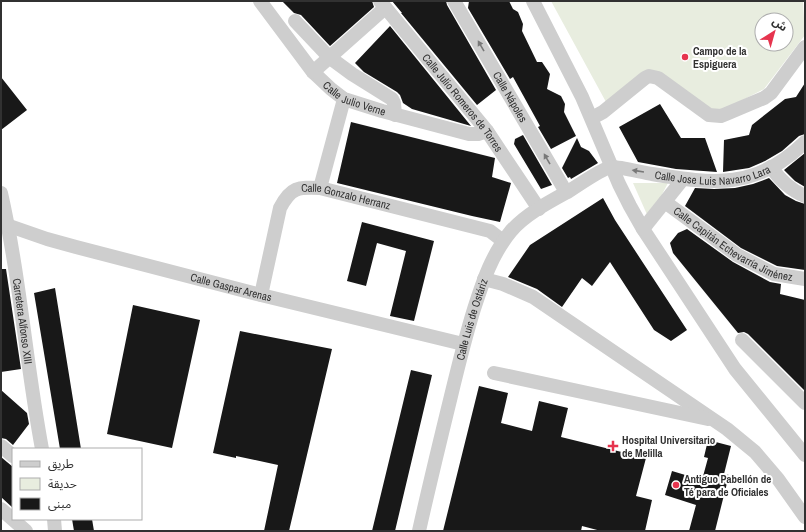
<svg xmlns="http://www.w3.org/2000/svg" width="806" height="532" font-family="'Archivo Narrow','Noto Sans Arabic',sans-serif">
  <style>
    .green { fill: #e8eddf; fill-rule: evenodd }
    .building { fill: #181818 }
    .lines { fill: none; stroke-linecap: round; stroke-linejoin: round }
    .minor { stroke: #cecece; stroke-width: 14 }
    .oneway { fill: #787878 }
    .poi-dot { fill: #e6344e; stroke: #fff; stroke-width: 1.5 }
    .labels { text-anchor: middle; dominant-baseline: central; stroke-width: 4; stroke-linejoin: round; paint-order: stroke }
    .poi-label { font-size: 11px; font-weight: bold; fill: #313131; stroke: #fff; text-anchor: start }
    .street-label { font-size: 11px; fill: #313131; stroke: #fff }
  </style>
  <rect width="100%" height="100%" fill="#fff"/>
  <path class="green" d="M551 1H803L805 35 764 89 725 109H704L650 70 606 102ZM762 20H786V44H762Z
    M633 183H668L649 219Z"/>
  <path class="building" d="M282 1H372L374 7 330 46 301 15 294 13Z
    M392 1H446L447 5 496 90 477 105 401 13H402Z
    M469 1H509L513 9 518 12 523 24 522 31 537 62H542L550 74 547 89 561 96 565 104 564 112 576 136 551 149 538 127 540 126 513 77 510 79 468 8Z
    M390 26 471 126 412 109 403 103 400 95 397 92 364 72 355 63Z
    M1 77 27 110 1 130Z
    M805 83V134L799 136 782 151 765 161 749 168 723 172 724 140 749 135 752 125 785 99 796 97Z
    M660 104 681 138H705L717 172 676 169 638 162 619 127Z
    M351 122 495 158 492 177 511 183 500 222 472 216 337 183Z
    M523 135 552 185 541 189 514 144 515 139Z
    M577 138 581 147 589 151 598 163 571 179 570 177 568 178 562 168Z
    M805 153V187L795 181 784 170Z
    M769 178 785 195 796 201 805 204V270L777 266 741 248 685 206 695 188 714 189 735 188 753 184Z
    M603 198 615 220 687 330 671 341 654 330 610 262 592 286 582 278 562 307 537 289 508 277 530 245Z
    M362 222 434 241 414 321 390 316 406 251 377 243 366 286 347 281Z
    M687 229 733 262 770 282 781 284 780 294 805 300V391L748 334 744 332 738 333 673 253 670 243 678 233Z
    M1 269H6L21 369 1 372Z
    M55 288 81 449H60L34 293Z
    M133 305 200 320 172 448 107 434Z
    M240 331 332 349 289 531H264L278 465 236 456V458L213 453Z
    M411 370 432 375 395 531H372Z
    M479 386 508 393 501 423 532 431 539 401 568 408 561 437 646 458 636 496 652 500 645 531H601L582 526 581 531H443Z
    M1 390 27 413 29 424 13 445 6 439 1 438Z
    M708 440 731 446 724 474 729 475 715 531H689L696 505 665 495 672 471 702 480 708 458 704 457Z
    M1 457 13 467V508L1 497Z
    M72 519H92L94 531H74Z"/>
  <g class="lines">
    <g class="minor">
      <path id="s1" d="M260 1 313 72 331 89 344 99 382 111 469 134H478L487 131"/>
      <path id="s2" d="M380 1 487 131 539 209"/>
      <path id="s3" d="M454 1 566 192"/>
      <path d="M533 1 582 97 619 184 630 206 643 229 735 369 805 455"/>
      <path d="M295 21 329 57 352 74 392 99 394 103 395 115"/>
      <path d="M313 72 385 8"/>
      <path d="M592 118 603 112 645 78 649 76 658 78 709 115 721 116 726 114 764 98 771 93 805 47"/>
      <path d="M771 167C780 180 790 190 805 196"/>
      <path d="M320 188 344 99"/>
      <path id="s4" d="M1 193C20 277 26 364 42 449"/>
      <path id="s5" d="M665 202 737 255 774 274 805 279"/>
      <path id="s6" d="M1 223 47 239 76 247 261 295 463 344"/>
      <path d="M643 229 683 179"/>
      <path d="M484 279 503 284 533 297 727 429 755 452 778 479 805 517"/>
      <path id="s7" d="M261 295 280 208C291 187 298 187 320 188L486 230 490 231 503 241"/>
      <path d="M742 340 805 403"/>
      <path d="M494 373 708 419"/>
      <path d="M1 446 13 456"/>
      <path d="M1 509 26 531"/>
      <path d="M54 519 55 531"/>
      <path id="s8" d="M419 531C429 486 440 441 451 396 458 367 465 338 474 309 483 281 492 254 511 231 526 214 549 202 569 191 579 185 601 169 611 167 617 166 644 173 652 174 714 184 756 190 805 142"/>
    </g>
  </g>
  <defs><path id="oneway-solid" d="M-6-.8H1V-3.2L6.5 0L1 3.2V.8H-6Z"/></defs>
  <g class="oneway">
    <use href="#oneway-solid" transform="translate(481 46) rotate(-120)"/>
    <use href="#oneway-solid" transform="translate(547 159) rotate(-120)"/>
    <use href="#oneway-solid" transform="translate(638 171) rotate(-171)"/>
  </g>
  <g class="poi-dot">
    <circle cx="685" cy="57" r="4"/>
    <path d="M611 440h4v4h4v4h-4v4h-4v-4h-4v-4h4z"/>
    <circle cx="676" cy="485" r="4"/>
  </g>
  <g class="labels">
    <g class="poi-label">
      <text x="693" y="51">Campo de la<tspan x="693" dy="13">Espiguera</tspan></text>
      <text x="622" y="440">Hospital Universitario<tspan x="622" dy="13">de Melilla</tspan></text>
      <text x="684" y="479">Antiguo Pabellón de<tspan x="684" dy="13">Té para de Oficiales</tspan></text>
    </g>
    <g class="street-label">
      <text stroke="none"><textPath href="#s1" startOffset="139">Calle Julio Verne</textPath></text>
      <text stroke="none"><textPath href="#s3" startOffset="111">Calle Nápoles</textPath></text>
      <text stroke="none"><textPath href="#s2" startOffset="131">Calle Julio Romeros de Torres</textPath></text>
      <text stroke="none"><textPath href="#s8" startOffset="538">Calle Jose Luis Navarro Lara</textPath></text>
      <text stroke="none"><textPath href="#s7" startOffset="165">Calle Gonzalo Herranz</textPath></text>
      <text stroke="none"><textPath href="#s5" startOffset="81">Calle Capitán Echevarría Jiménez</textPath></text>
      <text stroke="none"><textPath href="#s6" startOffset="239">Calle Gaspar Arenas</textPath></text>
      <text stroke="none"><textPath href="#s8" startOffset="218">Calle Luis de Ostáriz</textPath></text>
      <text stroke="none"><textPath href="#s4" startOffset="130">Carretera Alfonso XIII</textPath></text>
    </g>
  </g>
  <rect width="806" height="532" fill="none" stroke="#313131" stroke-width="4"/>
  <rect x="12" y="448" width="130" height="72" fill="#ffffff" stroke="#adadad"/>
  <rect x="20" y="461" width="20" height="6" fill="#cecece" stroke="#adadad"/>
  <text x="48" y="468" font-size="12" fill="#313131">طريق</text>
  <rect x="20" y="478" width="20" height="12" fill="#e8eddf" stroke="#adadad"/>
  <text x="48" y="488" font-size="12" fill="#313131">حديقة</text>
  <rect x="20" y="498" width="20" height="12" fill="#181818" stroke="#adadad"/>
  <text x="48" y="508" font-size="12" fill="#313131">مبنى</text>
  <g transform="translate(774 32) rotate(37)"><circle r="19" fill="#ffffff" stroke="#adadad"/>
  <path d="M0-3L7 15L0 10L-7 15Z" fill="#e6344e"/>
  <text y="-6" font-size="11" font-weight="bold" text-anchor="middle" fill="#313131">ش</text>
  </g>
</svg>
